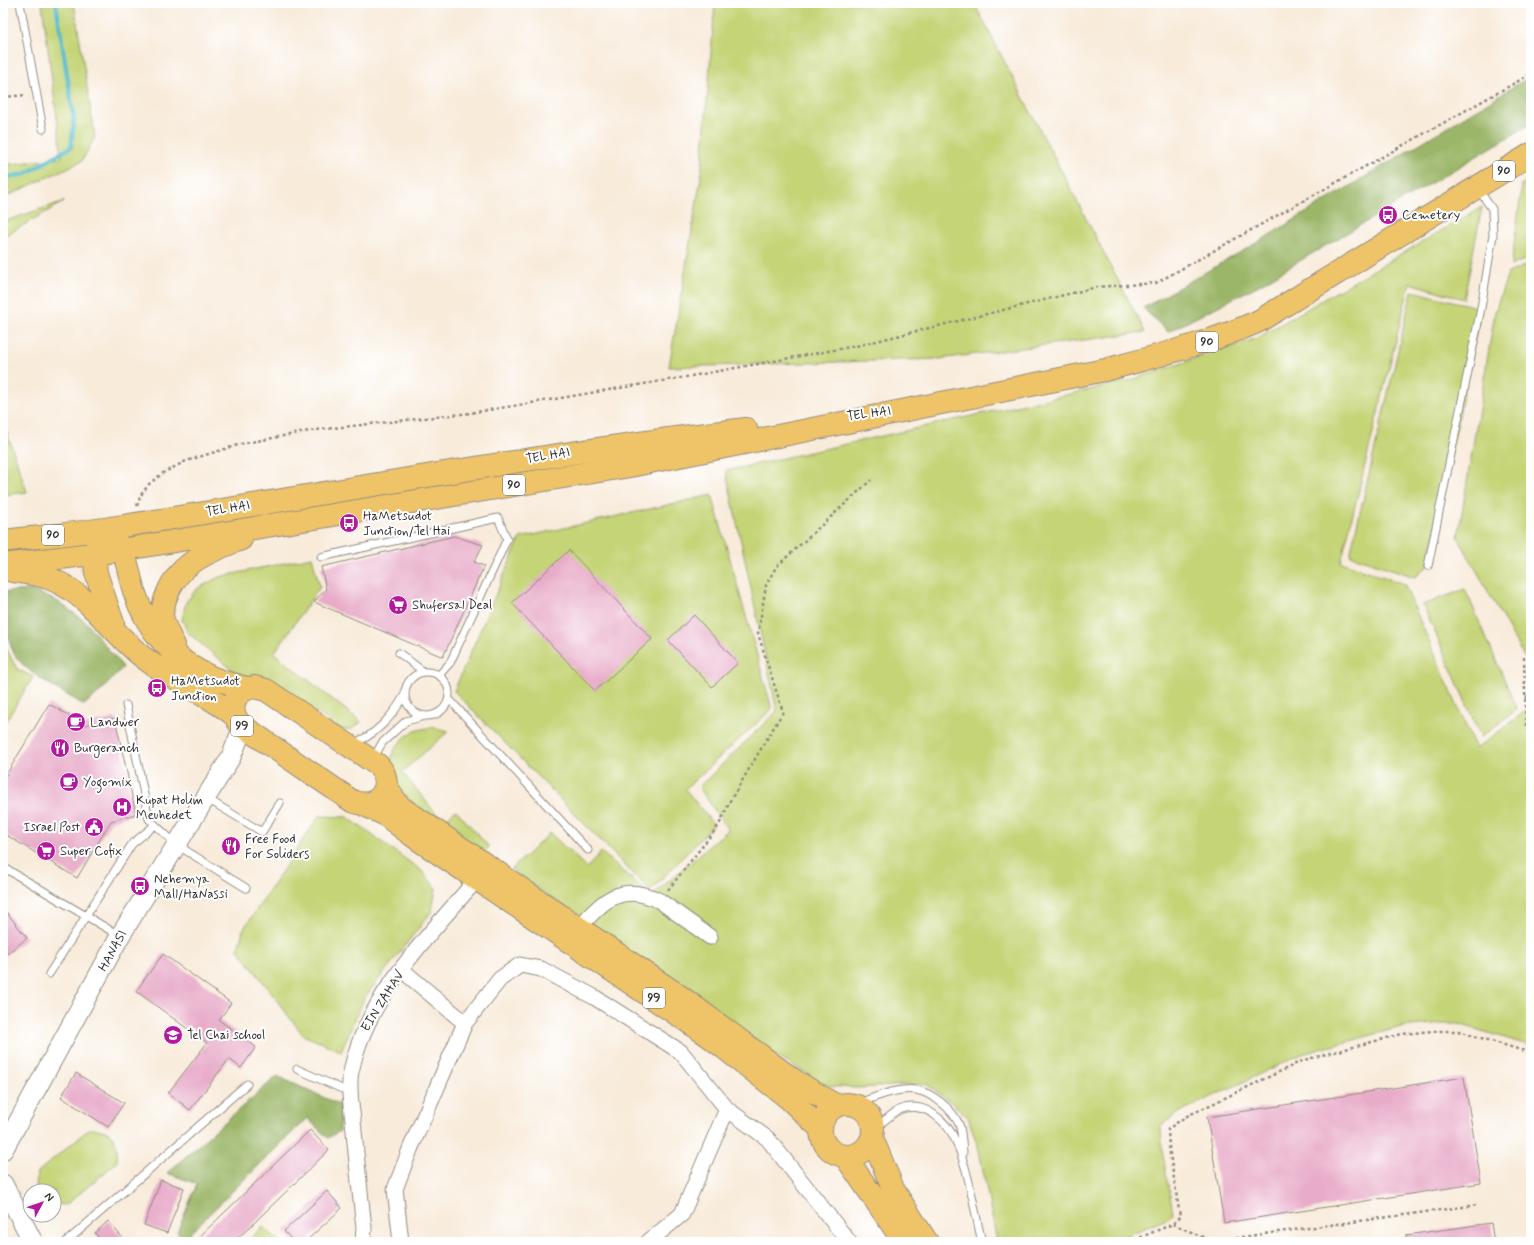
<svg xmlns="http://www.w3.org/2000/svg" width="1534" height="1245" font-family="Mynerve,sans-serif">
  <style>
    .green { fill: #c4d476; stroke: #788050 }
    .forest { fill: #9bb667; stroke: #637049 }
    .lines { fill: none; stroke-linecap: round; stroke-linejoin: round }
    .stream { stroke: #4bb8c5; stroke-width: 4.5 }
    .building { fill: #e8acc9 }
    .service-casing { stroke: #928b82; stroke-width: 9 }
    .minor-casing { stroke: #928b82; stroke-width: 17 }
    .tertiary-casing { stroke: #928b82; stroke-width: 21 }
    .trunk-casing { stroke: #928b82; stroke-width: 24 }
    .path { stroke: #928b82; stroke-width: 2.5; stroke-dasharray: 3 3; stroke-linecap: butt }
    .service { stroke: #fff; stroke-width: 7 }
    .minor { stroke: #fff; stroke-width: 15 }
    .tertiary { stroke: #fff; stroke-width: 19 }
    .trunk { stroke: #efc469; stroke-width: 22 }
    .labels { text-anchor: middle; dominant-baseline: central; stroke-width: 4; stroke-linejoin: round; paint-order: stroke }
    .shield { fill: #fff; stroke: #6b6b6b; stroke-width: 1 }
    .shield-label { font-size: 12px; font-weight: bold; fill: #2b2b2b }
    .poi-label { font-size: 13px; fill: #2b2b2b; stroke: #fff; text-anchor: start }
    .street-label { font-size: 13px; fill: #2b2b2b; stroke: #fff }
  </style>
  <rect width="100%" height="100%" fill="#fff"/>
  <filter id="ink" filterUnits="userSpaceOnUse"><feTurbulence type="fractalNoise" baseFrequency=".025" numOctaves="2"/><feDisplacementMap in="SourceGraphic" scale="8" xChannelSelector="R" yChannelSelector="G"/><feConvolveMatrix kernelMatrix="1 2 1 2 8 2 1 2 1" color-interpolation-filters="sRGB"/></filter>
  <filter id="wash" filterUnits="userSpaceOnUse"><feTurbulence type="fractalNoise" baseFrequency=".012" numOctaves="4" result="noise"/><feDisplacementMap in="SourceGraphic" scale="16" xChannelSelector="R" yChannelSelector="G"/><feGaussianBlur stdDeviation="0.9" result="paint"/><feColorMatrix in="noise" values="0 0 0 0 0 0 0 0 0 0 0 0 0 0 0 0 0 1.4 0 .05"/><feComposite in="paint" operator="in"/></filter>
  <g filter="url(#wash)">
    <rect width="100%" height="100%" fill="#f8ebda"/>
    <path class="green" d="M42 3H74L95 137 82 161 3 198V165L62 158Z
      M715 3H974L1145 332 939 359 669 367 701 177Z
      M1531 180V257L1511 266 1522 185Z
      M65 201 3 237V222Z
      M1482 207 1464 299 1410 283 1341 562 1404 584 1476 749 1531 707V1046L1459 1024H1433L1401 1027 1302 1054 1182 1111 1161 1125 1162 1149 1173 1214 1169 1218 1111 1242H997L979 1150 968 1117 952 1103 926 1084 856 1088 828 1086 774 1055 511 870 550 833 587 868 601 852 651 896 728 830 699 787 777 711 726 471 1128 381 1257 338Z
      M1531 263V654L1524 657 1458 537 1495 312 1508 273Z
      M1412 291 1481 308 1428 566 1415 577 1350 555Z
      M3 421 27 492 3 495Z
      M712 495 772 709 685 789 714 825 650 891 454 691 520 538Z
      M312 557 320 587 274 653 361 722 352 729 342 730 277 686 235 672 188 633 182 620 186 602 197 589 219 577Z
      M1465 589 1517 709 1481 737 1423 605Z
      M3 642 17 669 33 677 3 726Z
      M432 727 449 731 402 772 443 822 456 810 489 847 480 857C455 837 409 808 395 780 386 763 393 745 408 735 414 730 424 729 432 727Z
      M319 816 347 817 422 871 436 888 432 911 365 997 341 1051 303 1035 238 949 243 930Z
      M89 1129C113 1128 119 1140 117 1162L66 1205 54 1204V1191H39L36 1186 38 1172Z
      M263 1227 281 1242H247Z"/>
    <path class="forest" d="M1531 76V124L1259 285 1168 332 1143 308 1248 248Z
      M31 590 57 601 86 622 123 667 102 690 84 705C62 691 33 678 16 657 10 649 12 639 3 633V592Z
      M277 1076 340 1105V1131L328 1138 307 1118 183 1240 177 1232 197 1184 167 1173Z"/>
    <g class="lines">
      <path class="stream" d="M3 178 25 174 71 147 74 120 56 3"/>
    </g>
    <g id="blocks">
      <path class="building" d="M454 536 483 545 474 562 484 566 443 657 314 602 326 589 321 567Z
        M569 550 652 639 595 691 512 603Z
        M694 615 738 663 712 687 668 640Z
        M49 704 85 725 115 718 136 814 111 821 77 878 3 833V780Z
        M3 908 27 938 3 957Z
        M163 954 231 1003 219 1020 256 1047 241 1068 229 1059 190 1110 168 1093 207 1043 136 991Z
        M76 1073 124 1103 108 1127 61 1097Z
        M1464 1077 1481 1183 1224 1223 1207 1117Z
        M310 1130 329 1150 260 1217 234 1242H194Z
        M161 1180 184 1188 167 1233 144 1225Z
        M327 1191 342 1208 305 1242H294L284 1231Z
        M108 1221 126 1242H102L95 1233Z
        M1491 1223 1494 1242H1406V1235Z"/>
    </g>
  </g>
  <g filter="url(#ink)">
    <use href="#blocks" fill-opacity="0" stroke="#928b82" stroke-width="1"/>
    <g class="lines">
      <defs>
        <path id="service" d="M20 3 43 129
          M321 557 498 518 507 539 450 663 439 675
          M1428 566 1481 308 1493 235 1492 209 1478 189
          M399 653 424 672
          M405 694a22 22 0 1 1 44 0a22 22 0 1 1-44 0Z
          M449 699 588 850
          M126 705 149 819 177 845 246 888
          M351 743C374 739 395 713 405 694
          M377 760V752L382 743 406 721 425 716
          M206 798 262 832 280 803
          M3 867 120 936
          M49 974 132 844 155 825
          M297 1069 351 1093
          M853 1105C872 1099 896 1087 916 1090 933 1093 952 1109 959 1124 962 1133 962 1143 963 1152
          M873 1130C881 1124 889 1116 897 1111 923 1098 948 1121 957 1144 970 1175 974 1210 982 1242
          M66 1242 247 1084"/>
        <path id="minor" d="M579 928C602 900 622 882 660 901L710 937
          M402 970 465 1023
          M363 1242 364 1228C360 1192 356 1156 353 1120 351 1105 348 1086 351 1072 365 998 430 934 477 879
          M401 1242 395 1189 411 1147 465 1023 500 979 520 965 541 969 594 997 681 1052 727 1109 768 1139 849 1242
          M648 1242 682 1214 727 1109"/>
        <path id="tertiary" d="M3 1150 120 936 231 757 243 727
          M3 1184 33 1242"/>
        <path id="trunk" d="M114 540C129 556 127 570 134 591 146 629 174 661 211 677 223 682 235 685 247 688
          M3 541C37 537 71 534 104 529 318 496 531 455 746 429
          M98 542 94 554 96 573 113 623
          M3 565 108 552 630 466 1105 370C1157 356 1210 343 1259 321L1531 154
          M12 571C25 573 39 574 51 579 92 596 113 636 148 661 176 681 207 694 234 715
          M174 645C169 636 164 626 162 616 162 608 165 599 168 592 181 561 211 551 241 539
          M254 687 266 690 378 765C397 785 378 812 352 801L241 725C227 710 233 691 254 687Z
          M386 786 399 806 681 997 795 1081 837 1106
          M362 804 384 814 413 836 709 1036 787 1097 821 1129
          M821 1130a26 26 0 1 1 52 0a26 26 0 1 1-52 0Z
          M872 1138 894 1191 927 1242
          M845 1156 904 1242"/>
      </defs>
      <use href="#service" class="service-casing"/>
      <use href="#minor" class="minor-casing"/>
      <use href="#tertiary" class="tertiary-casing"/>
      <use href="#trunk" class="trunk-casing"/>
      <path class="path" d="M3 97 26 95
        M137 506 141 495 149 484 163 473 186 461 241 444 315 430 471 413 686 377 856 346 1097 287 1156 283 1531 74
        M1524 657 1526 726 1531 733
        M1526 699 1531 688
        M668 890 719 825 730 801 783 712 758 634 766 585 776 567 871 480
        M1173 1224 1212 1241 1477 1205
        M1129 1242 1173 1224 1180 1216 1169 1148 1168 1129 1185 1117 1304 1060 1402 1034 1433 1031H1458L1531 1053"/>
      <use href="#service" class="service"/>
      <use href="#minor" class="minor"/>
      <use href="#tertiary" class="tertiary"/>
      <use href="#trunk" class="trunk"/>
    </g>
  </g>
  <defs>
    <symbol id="bus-disc" viewBox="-11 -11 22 22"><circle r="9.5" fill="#b5179e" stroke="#fff"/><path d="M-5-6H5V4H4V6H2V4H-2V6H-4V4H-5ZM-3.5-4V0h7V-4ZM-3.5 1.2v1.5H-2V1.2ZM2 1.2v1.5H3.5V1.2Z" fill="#fff"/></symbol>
    <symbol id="supermarket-disc" viewBox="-11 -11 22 22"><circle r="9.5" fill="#b5179e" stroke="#fff"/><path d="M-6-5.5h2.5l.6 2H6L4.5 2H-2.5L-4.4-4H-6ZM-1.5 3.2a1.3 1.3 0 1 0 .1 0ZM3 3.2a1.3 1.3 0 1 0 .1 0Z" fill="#fff"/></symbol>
    <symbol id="cafe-disc" viewBox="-11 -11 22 22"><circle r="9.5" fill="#b5179e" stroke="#fff"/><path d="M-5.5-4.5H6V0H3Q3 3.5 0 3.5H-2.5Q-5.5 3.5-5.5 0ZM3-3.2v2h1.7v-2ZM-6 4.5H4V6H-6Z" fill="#fff"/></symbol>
    <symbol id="restaurant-disc" viewBox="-11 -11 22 22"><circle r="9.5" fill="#b5179e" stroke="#fff"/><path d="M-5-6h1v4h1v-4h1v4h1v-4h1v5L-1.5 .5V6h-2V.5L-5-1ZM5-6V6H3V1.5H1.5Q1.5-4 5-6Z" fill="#fff"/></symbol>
    <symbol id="hospital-disc" viewBox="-11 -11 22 22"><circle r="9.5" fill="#b5179e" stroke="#fff"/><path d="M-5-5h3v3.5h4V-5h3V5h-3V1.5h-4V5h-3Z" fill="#fff"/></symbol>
    <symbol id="civic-disc" viewBox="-11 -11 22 22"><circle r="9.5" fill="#b5179e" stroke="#fff"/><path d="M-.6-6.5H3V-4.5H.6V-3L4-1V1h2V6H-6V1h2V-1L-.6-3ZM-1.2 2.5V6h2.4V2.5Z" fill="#fff"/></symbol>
    <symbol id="school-disc" viewBox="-11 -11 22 22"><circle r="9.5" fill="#b5179e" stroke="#fff"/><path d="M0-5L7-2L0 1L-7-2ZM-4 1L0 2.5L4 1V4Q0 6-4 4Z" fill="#fff"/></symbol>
  </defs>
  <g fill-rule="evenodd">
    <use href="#bus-disc" x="1377" y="204" width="22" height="22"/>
    <use href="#bus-disc" x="338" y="512" width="22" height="22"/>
    <use href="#supermarket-disc" x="387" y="594" width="22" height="22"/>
    <use href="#bus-disc" x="146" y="677" width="22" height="22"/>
    <use href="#cafe-disc" x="65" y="711" width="22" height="22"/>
    <use href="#restaurant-disc" x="49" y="737" width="22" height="22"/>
    <use href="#cafe-disc" x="58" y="771" width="22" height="22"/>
    <use href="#hospital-disc" x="111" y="796" width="22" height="22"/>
    <use href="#civic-disc" x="83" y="816" width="22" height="22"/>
    <use href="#restaurant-disc" x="220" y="835" width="22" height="22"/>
    <use href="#supermarket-disc" x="35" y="840" width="22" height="22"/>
    <use href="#bus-disc" x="129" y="875" width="22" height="22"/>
    <use href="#school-disc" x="162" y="1024" width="22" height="22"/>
  </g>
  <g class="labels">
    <g class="shield">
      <rect x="1493" y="161" width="22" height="20" rx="3"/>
      <rect x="1196" y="332" width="22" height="20" rx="3"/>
      <rect x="503" y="475" width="22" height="20" rx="3"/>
      <rect x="42" y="525" width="22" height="20" rx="3"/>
      <rect x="231" y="716" width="22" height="20" rx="3"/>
      <rect x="643" y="988" width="22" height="20" rx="3"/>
    </g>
    <g class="shield-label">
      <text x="1504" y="171">90</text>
      <text x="1207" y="342">90</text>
      <text x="514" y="485">90</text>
      <text x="53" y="535">90</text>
      <text x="242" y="726">99</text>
      <text x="654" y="998">99</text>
    </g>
    <g class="poi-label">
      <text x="1402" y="215">Cemetery</text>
      <text x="363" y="516">HaMetsudot<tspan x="363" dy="15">Junction/Tel Hai</tspan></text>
      <text x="412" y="605">Shufersal Deal</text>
      <text x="171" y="681">HaMetsudot<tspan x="171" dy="15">Junction</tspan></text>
      <text x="90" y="722">Landwer</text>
      <text x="74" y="748">Burgeranch</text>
      <text x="83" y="782">Yogomix</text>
      <text x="136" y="800">Kupat Holim<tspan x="136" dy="15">Meuhedet</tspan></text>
      <text x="80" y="827" text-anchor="end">Israel Post</text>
      <text x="245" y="839">Free Food<tspan x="245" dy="15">For Soliders</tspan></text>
      <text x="60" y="851">Super Cofix</text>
      <text x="154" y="879">Nehemya<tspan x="154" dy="15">Mall/HaNassi</tspan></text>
      <text x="187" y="1035">Tel Chai school</text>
    </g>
    <g class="street-label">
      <text transform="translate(869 414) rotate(-7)">TEL HAI</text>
      <text transform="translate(548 456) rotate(-9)">TEL HAI</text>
      <text transform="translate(228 509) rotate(-9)">TEL HAI</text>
      <text transform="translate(113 951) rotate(-61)">HANASI</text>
      <text transform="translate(383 1001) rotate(-58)">EIN ZAHAV</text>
    </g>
  </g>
  <rect width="1534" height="1245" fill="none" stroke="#fff" stroke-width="16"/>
  <g transform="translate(42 1203) rotate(50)"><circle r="19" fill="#ffffff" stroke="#aaaaaa"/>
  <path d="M0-3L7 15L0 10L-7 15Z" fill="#b5179e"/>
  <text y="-6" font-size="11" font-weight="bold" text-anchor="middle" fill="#2b2b2b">N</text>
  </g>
</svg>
